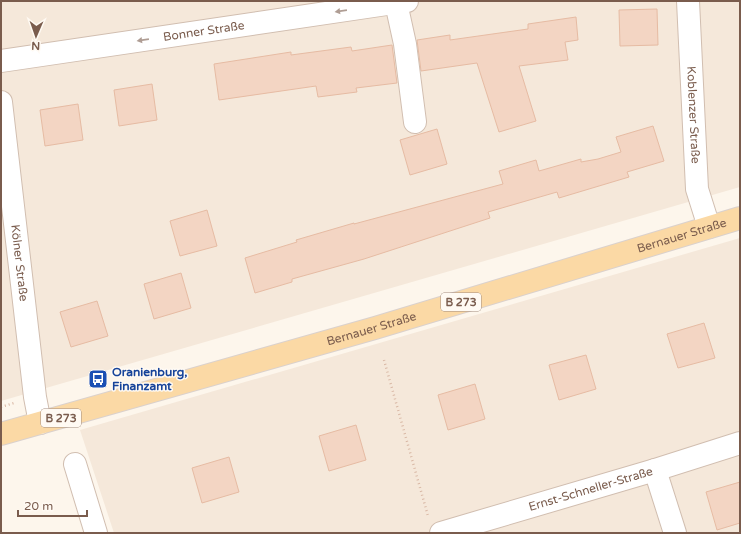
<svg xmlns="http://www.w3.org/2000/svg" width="741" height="534" font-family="'Varela Round',sans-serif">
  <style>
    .residential { fill: #f5e8da }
    .building { fill: #f3d5c3; stroke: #e6bba3 }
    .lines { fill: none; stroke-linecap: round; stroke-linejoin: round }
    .minor-casing { stroke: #d1beb0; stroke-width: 24 }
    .major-casing { stroke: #dad1cd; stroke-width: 24 }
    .path { stroke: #d9b8a5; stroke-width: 2.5; stroke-dasharray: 1 3; stroke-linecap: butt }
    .minor { stroke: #fff; stroke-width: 22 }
    .major { stroke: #fbd9a5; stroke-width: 22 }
    .oneway { fill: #af9d94 }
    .labels { text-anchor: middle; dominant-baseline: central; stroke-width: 3; stroke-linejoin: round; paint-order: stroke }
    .shield { fill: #fffaf3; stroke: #a28b7f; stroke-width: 1 }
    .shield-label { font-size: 11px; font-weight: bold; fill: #7a5c4d }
    .street-label { font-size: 12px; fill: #7a5c4d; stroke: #fffaf3 }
    .transit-label { font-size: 12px; font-weight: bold; fill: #164399; stroke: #fffaf3; text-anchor: start }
  </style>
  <rect width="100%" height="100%" fill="#fdf6ec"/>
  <path class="residential" d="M1 1H740V187L1 401Z
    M740 238V533H114L80 430Z"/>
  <path class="building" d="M657 9 658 45 620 46 619 10Z
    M576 17 578 40 565 42 568 60 519 66 536 121 499 132 477 63 421 71 417 40 450 35V40L528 29V24Z
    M392 45 397 83 356 88 357 92 318 97 316 86 219 100 214 64 291 52V55L351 47 352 51Z
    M152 84 157 120 119 126 114 90Z
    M78 104 83 140 45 146 40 110Z
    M653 126 664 161 627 172 629 177 559 198 557 192 488 212 490 218 364 259 292 279V282L255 293 245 258 297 242 296 240 354 223V224L503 184 499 171 536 160 539 171 581 159V162L598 159 621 152 616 137Z
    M437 129 447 164 410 175 400 140Z
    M207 210 217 246 180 256 170 221Z
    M181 273 191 308 154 319 144 284Z
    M97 301 108 336 71 347 60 312Z
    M704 323 715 358 678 368 667 334Z
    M586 355 596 389 559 400 549 365Z
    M475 384 485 419 448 430 438 395Z
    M356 425 366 460 329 471 319 436Z
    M229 457 239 492 202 503 192 468Z
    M740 482V523L717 530 706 492Z"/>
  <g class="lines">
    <defs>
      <g id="minor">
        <path id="s1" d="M688 1 697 189 709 227"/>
        <path d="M396 3 405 44 415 122"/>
        <path id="s2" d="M1 61 407 1"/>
        <path id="s3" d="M1 102 35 397 40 423"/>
        <path d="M75 464 96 533"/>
        <path d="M655 470 675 533"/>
        <path id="s4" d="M441 533 655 470 740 443"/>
      </g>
      <g id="major">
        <path id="s5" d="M1 434 375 328 740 218"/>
      </g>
    </defs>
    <use href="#minor" class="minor-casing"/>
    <use href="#major" class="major-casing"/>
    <path class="path" d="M384 360 428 516
      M1 407 14 403"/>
    <use href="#minor" class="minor"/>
    <use href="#major" class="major"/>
  </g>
  <defs><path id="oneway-solid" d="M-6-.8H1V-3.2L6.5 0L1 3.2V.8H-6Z"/></defs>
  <g class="oneway">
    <use href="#oneway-solid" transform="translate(341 11) rotate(172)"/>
    <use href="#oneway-solid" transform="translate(143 40) rotate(172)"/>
  </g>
  <defs>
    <symbol id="bus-square" viewBox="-11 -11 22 22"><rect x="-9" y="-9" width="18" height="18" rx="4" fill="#1a4fb4" stroke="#fffaf3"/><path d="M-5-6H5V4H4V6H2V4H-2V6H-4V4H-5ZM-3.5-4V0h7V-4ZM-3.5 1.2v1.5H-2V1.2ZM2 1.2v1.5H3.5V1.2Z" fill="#fff"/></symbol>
  </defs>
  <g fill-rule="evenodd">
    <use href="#bus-square" x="87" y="368" width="22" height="22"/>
  </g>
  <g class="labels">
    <g class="shield">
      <rect x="441" y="293" width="40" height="18" rx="3"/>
      <rect x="41" y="409" width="40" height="18" rx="3"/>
    </g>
    <g class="shield-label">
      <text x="461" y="302">B 273</text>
      <text x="61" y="418">B 273</text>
    </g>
    <g class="street-label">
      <text stroke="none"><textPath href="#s2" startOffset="205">Bonner Straße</textPath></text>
      <text stroke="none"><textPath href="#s1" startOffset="114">Koblenzer Straße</textPath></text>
      <text stroke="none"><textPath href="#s5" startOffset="709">Bernauer Straße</textPath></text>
      <text stroke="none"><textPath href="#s3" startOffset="162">Kölner Straße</textPath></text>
      <text stroke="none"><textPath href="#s5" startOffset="385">Bernauer Straße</textPath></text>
      <text stroke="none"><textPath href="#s4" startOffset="156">Ernst-Schneller-Straße</textPath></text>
    </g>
    <g class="transit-label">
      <text x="112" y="372">Oranienburg,<tspan x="112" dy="14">Finanzamt</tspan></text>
    </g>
  </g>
  <rect width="741" height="534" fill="none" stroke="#7a5c4d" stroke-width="4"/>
  <g transform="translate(36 36) rotate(182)" stroke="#fffaf3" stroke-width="3" paint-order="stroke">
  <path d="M0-3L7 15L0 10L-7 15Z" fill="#7a5c4d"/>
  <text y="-6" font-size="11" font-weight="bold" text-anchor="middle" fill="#7a5c4d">N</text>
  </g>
  <path d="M18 510v6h69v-6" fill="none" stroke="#7a5c4d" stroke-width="2"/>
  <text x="24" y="510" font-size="12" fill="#7a5c4d" stroke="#fffaf3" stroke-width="3" paint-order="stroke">20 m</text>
</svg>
